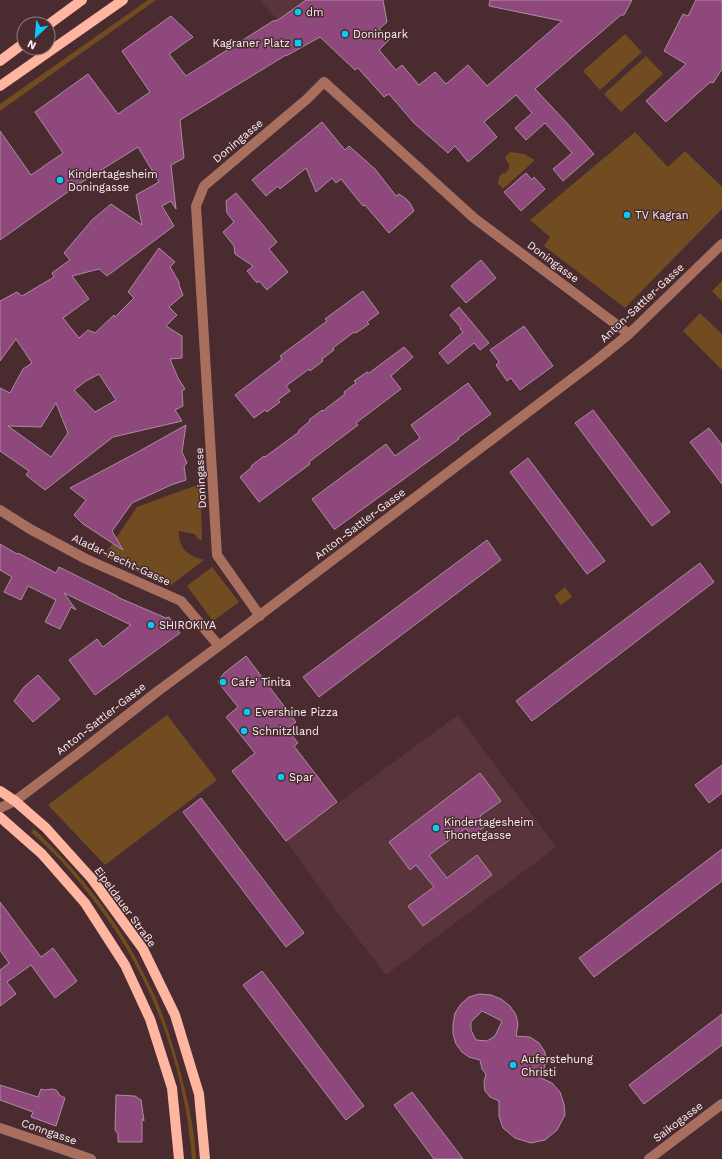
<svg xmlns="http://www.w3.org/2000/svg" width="722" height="1159" font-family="'Work Sans',sans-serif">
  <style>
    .built { fill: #59343b }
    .green { fill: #724c21 }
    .building { fill: #8f487c; stroke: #ab8da1; fill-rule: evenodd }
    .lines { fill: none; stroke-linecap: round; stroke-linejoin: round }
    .minor { stroke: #a96f5e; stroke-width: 10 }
    .major { stroke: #ffb6a1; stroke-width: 10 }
    .poi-dot { fill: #07cbf9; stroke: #492b30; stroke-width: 1.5 }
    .labels { text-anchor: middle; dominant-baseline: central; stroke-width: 3; stroke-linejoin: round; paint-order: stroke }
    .poi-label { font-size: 11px; fill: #fdf0f2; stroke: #492b30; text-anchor: start }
    .street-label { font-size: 11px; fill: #fdf0f2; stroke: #492b30 }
  </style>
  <rect width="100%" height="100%" fill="#492b30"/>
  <path class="built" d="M259 0H307L278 20Z
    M458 715 556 847 386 975 335 909 286 841Z"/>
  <path class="green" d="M148 0H156L0 111V104Z
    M625 34 642 52 600 90 583 71Z
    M646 56 663 74 621 112 604 94Z
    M635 132 668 167 685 151 722 187V209L625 308 544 246 550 237 530 220Z
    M511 152 524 154 535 160 503 189 498 183 499 178 501 174 505 173 509 169V164L505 158 508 154Z
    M722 281V301L712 291Z
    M700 313 722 334V370L683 331Z
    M200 484 201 499 202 541 197 538 195 534 179 531C178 548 188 556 204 560L171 585 126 567 104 556 137 507Z
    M212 567 239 602 213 621 187 586Z
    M565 587 572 597 561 605 554 596Z
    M167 715 217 780 105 865 48 805Z
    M34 829C80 873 119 921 146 978 150 987 155 995 158 1003 166 1024 173 1045 179 1067 187 1097 195 1128 196 1159H192C187 1091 166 1019 133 960 120 936 104 913 87 892 71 870 51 850 31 832Z"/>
  <path class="building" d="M306 0H383L387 22 379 29 390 39 379 50 396 70 402 65 419 85 435 72 446 84 468 65 487 86 562 21 489 6 490 0H632L624 15H621L535 89 566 122 594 154 563 181 553 169 572 153 545 123 526 140 515 128 532 113 516 95 484 122 497 137 468 162 455 146 448 153 414 123 389 94 384 97 358 68 355 70 320 37 286 56V55L180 120 184 158 171 165 176 209 171 201 162 206 174 226 107 276 99 269 72 276 89 299 63 318 79 338 88 330 95 333 114 315 115 317 134 298 128 292 159 248 175 262 170 267 179 282V285L183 295 169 307 177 315 166 326 182 336V358L170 359 178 378 185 389 182 391 183 406 175 410 182 421 113 437 45 490 26 475 29 471 0 451V388L10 393 23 369 32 363 16 339 0 361V301L17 292 22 296 54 277 52 273 70 260 64 253 92 220 111 204 142 225 136 195 159 182 138 147 79 184 0 240V131L31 175 63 153 35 112 88 74 118 114 150 92 122 51 171 16 193 37 169 54 186 76 273 21 278 20ZM99 374 116 400 95 412 74 390 86 381ZM56 403 68 433 51 457 8 426 41 427Z
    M696 0H722V69L713 83 711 82 708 84 666 122 646 101 686 64 664 51 683 14 688 16Z
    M322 122 345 150 349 146 375 169 396 196 399 194 405 198 410 203 414 211 389 233 365 205 363 206 341 179 336 183 332 178 316 192 306 168 280 189 278 186 266 196 252 180Z
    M526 173 532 180 534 177 545 189 521 211 504 192Z
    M236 193 277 242 269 249 288 272 267 290 259 281 257 283 247 271 253 266 235 254 234 246 223 232 234 222 227 213 226 201Z
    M481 260 496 278 466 303 451 286Z
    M363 291 379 313 367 322 369 324 356 333 354 332 333 348 334 350 322 359 323 361 310 371 309 369 286 386 290 391 278 400 280 402 267 412 265 410 254 418 235 395 282 359 280 356 327 321 325 319Z
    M459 307 489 343 480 350 474 343 448 364 439 353 463 332 460 329 461 328 450 315Z
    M524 326 553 366 520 390 511 378 507 381 496 365 499 362 490 350Z
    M404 347 413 357 391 376 401 389 356 423 358 425 309 462 310 464 259 502 240 477 252 467 251 466 264 456 265 457 299 432 298 431 310 421 309 420 322 410 323 411 345 394 344 392 356 383 354 381 367 372 369 373Z
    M468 383 491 414 458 438 459 439 335 529H334L312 499 386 444 395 456 420 438 411 425Z
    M593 410 670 512 652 526 575 423Z
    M186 425 182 452 187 463 184 466 186 480 171 485 132 503 112 531 123 550 83 524 74 515 86 500 70 488 136 453Z
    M709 428 722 445V484L690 442Z
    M528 458 605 561 587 574 510 472Z
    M487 540 501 560 319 697 303 677Z
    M0 544 17 554 18 553 56 573 59 567 117 596V597L166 618 169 617 180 633 95 695 69 660 97 639 103 647 131 625 64 593 76 610 71 607 60 629 45 622 56 600 28 586 21 600 4 592 12 577 0 570Z
    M700 563 714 582 532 721 516 701Z
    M246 656 296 722 287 729 298 743 294 746 337 802 286 841 232 771 255 753 226 717 238 707 218 682 224 673Z
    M38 675 60 699 33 722 14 701 24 687Z
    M722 765V793L709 803 695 785Z
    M480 773 501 801 480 816 487 825 471 836 466 828 429 855 447 878 477 855 492 875 423 926 408 906 434 887 416 865 410 870 389 842Z
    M201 798 304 933 286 947 183 812Z
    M722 849V881L594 977 579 958Z
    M0 902 41 957 53 948 77 981 55 998 31 965 7 982 16 994 0 1006V970L9 963 0 950Z
    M262 971 364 1106 346 1120 243 985Z
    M479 994 491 995 501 999 510 1006 516 1015 518 1024 516 1036 530 1037 539 1043 545 1052 546 1062 541 1078 552 1083 560 1092 564 1104 565 1115 557 1130 545 1140 531 1143 515 1138 503 1128 499 1116V1101L490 1097 485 1091 484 1082 486 1074 482 1069 480 1060 469 1057 462 1052 456 1044 453 1034V1024L455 1013 461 1004 469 997ZM482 1011 502 1021 495 1036 487 1041 476 1040 471 1030V1022Z
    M722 1014V1045L644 1104 629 1085Z
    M0 1085 38 1097 41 1089 45 1090 52 1089 56 1090 58 1092 59 1095 65 1098 56 1126 31 1117 33 1112 0 1100Z
    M412 1092 454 1147 463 1159H434L394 1105Z
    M116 1095 135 1096 141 1100 144 1121 142 1119V1142H118V1134L115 1130Z"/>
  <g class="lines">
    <path class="minor" d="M0 510 30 529 86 559 181 601 219 646
      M260 616 217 555 196 206 204 186 307 99 324 82 474 218 629 334
      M0 808 15 801 76 755 158 691 219 646 598 359 629 334 722 244
      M0 1128 91 1159
      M649 1159 722 1104"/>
    <path class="major" d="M48 25 82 0
      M0 61 24 43
      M0 86 123 0
      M0 791 15 801 46 828 92 879 143 949 175 1015 199 1094 205 1159
      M0 817 42 854 85 903 125 965 150 1019 172 1088 179 1159"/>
  </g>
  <g class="poi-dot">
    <circle cx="298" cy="12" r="4"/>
    <circle cx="345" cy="34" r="4"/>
    <rect x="294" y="39" width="8" height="8" rx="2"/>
    <circle cx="60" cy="180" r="4"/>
    <circle cx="627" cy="215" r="4"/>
    <circle cx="151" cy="625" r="4"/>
    <circle cx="223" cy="682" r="4"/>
    <circle cx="247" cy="712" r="4"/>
    <circle cx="244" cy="731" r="4"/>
    <circle cx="281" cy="777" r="4"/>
    <circle cx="436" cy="828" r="4"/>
    <circle cx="513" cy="1065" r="4"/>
  </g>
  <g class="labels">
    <g class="poi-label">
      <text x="306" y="12">dm</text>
      <text x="353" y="34">Doninpark</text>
      <text x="290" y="43" text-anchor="end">Kagraner Platz</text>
      <text x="68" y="174">Kindertagesheim<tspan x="68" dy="13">Doningasse</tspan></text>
      <text x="635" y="215">TV Kagran</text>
      <text x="159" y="625">SHIROKIYA</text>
      <text x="231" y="682">Cafe' Tinita</text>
      <text x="255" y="712">Evershine Pizza</text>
      <text x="252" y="731">Schnitzlland</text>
      <text x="289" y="777">Spar</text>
      <text x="444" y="822">Kindertagesheim<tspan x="444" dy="13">Thonetgasse</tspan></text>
      <text x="521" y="1059">Auferstehung<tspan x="521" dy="13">Christi</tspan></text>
    </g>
    <g class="street-label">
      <text transform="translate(238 141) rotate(-40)">Doningasse</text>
      <text transform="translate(553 262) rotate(37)">Doningasse</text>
      <text transform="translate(642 303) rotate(-43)">Anton-Sattler-Gasse</text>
      <text transform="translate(201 478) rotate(-93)">Doningasse</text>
      <text transform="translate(360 524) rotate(-37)">Anton-Sattler-Gasse</text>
      <text transform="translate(121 560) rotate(25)">Aladar-Pecht-Gasse</text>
      <text transform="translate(101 719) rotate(-38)">Anton-Sattler-Gasse</text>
      <text transform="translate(125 907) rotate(54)">Eipeldauer Straße</text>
      <text transform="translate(678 1122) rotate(-37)">Saikogasse</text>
      <text transform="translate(49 1132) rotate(19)">Conngasse</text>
    </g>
  </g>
  <g transform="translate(36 36) rotate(206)"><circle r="19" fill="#492b30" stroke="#917a7e"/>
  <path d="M0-3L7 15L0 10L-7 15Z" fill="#07cbf9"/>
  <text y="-6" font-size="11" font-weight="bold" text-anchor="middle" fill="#fdf0f2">N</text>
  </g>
</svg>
